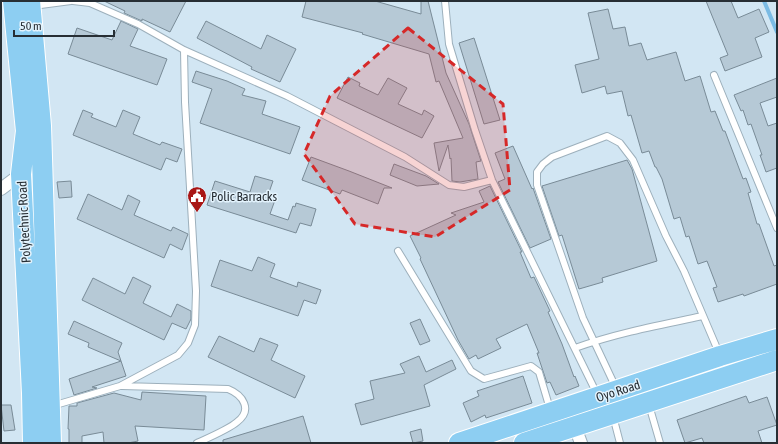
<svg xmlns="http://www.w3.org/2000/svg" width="778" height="444" font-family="'Asap Condensed',sans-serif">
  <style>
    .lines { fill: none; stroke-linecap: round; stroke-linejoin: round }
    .stream { stroke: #7bbbe4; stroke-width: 4 }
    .building { fill: #b6c9d6; stroke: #798b97 }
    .service-casing { stroke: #9db0bc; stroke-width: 8 }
    .minor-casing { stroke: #9db0bc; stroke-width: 14 }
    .primary-casing { stroke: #fff; stroke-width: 22 }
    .service { stroke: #fff; stroke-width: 6 }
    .minor { stroke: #fff; stroke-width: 12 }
    .primary { stroke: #8dcef2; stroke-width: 20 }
    .marked { fill: #d62828; fill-opacity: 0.2; stroke: #d62828; stroke-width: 3; stroke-dasharray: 8 5; stroke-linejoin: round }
    .labels { text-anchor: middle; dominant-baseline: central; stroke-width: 3; stroke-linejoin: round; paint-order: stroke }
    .poi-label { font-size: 13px; fill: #272e34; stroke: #e3f3fd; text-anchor: start }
    .street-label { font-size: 13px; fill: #272e34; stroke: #e3f3fd }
  </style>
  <rect width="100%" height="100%" fill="#d2e6f3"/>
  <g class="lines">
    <path class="stream" d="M764 1 777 32"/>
  </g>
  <path class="building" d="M104 1H186L170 32 142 19V21L124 13 125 11Z
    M306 1H375L421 14V1H428L446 73 469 124 481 161 476 162 478 179 460 182 452 181 451 158 450 159 448 145 439 171 434 143 463 138 439 81 436 82 429 54 362 34 363 33 302 17Z
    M706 1H731L738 18 759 9 769 32 755 38 762 57 725 71 720 58 728 55Z
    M608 9 613 29 625 27 629 46 641 43 647 60 676 52 685 81 700 76 711 112 715 111 723 131H725L743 179 746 178 751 192 748 193 757 224H759L774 266 777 265V284L744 296 743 294 718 302 713 288 717 287 707 261 698 264 689 236 686 237 680 217 674 219 662 179 656 167H655L649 151 642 153 631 115 628 116 622 91 607 94 605 86 582 93 575 65 599 59 588 13Z
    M121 21 138 29 130 46 167 59 157 85 68 54 77 28 112 40Z
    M206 21 261 49 267 35 296 49 280 82 251 69 252 67 197 38Z
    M474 38 500 120 484 124 459 43Z
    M196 71 227 81 245 89 242 95 266 101 262 114 300 127 290 154 200 123 212 89 192 82Z
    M348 77 360 83 359 86 378 95 388 78 407 88 398 104 422 115 424 110 434 116 422 138 337 98Z
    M777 78V97L760 103 768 126 777 123V168L766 172 760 155H762L751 124 748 125 743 110 741 111 734 95Z
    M83 110 93 114 91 117 116 127 123 110 140 117 133 134 160 145 162 142 182 149 177 162 166 158 161 170 73 135Z
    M513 146 532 189 533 188 551 239 530 248 498 182 505 179 495 153Z
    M311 157 349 171 392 188H384L378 204 342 190 340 194 302 180Z
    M627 160 632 169 657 261 602 278 603 282 579 289 562 235 559 236 542 186Z
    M394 164 426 176 439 184 417 186 390 175Z
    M255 176 273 181 267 198 275 200 270 214 288 220 293 206 295 207 296 203 316 209 311 226 300 223 296 233 207 205 215 181 250 192Z
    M71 181 72 197 59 198 57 182Z
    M490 186 522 252H520L531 278 534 277 550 311 548 312 562 344 574 377 575 376 579 386 556 395 550 382 547 383 537 353H539L527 324 496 339 501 348 478 359 476 355 469 359 458 340 420 259 421 258 410 236 456 215 451 213 484 202 479 191Z
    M88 194 122 210 128 195 140 201 134 215 171 231 173 227 188 234 182 250 170 244 164 258 77 219Z
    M258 257 275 264 270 277 297 287 298 282 321 290 316 304 304 300 298 316 211 286 220 260 252 271Z
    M133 277 151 286 143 303 171 317 177 304 191 311V319L186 329 172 323 164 340 82 300 93 278 125 294Z
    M420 319 430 341 420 345 410 323Z
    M74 321 122 343 118 352 126 376 92 387 97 388 74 395 69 379 121 361 88 347 89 343 68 334Z
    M219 336 254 352 260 338 278 345 271 360 305 376 295 398 208 357Z
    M419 356 426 372 452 360 456 369 424 385 430 406 361 425 355 404 374 399 370 381 405 373 400 364Z
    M523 376 532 403 486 418 485 415 471 422 463 403 479 396 477 391Z
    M142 392 206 396 204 430 135 426 138 441 128 443H104L103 432 82 436V443H69V429H68L69 406H77V403L114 393 141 400Z
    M746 396 749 403 767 397 777 425 758 431 762 443H704L702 438 685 443 677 420Z
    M1 405H11L15 430 4 431Z
    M303 416 311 443H223V440Z
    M421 429 423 441 413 443 410 432Z"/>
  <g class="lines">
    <defs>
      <path id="service" d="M73 1 90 3 138 24 184 50 287 96 405 157 449 185 464 187 492 180
        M445 1 449 44 475 130 492 180 597 394
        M33 6 71 1
        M714 75 777 228
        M398 251 471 371 484 379 531 366 539 372 550 409
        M575 348C617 333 660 325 703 316
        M122 386 228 389C243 395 253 410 237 422 229 429 208 438 197 443
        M616 388 583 318 537 185V172L543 164 552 157 607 136 620 143 633 160 666 236 684 271 719 353
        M649 405 660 443
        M52 406 120 386 178 355 188 343 195 325 196 291 185 102 184 50
        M613 416 620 443"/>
      <path id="minor" d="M1 189 21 174
        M575 427 581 443"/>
      <path id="primary" d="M13 1 26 131 21 174 32 393 33 443
        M30 1 41 126 51 443
        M459 443 720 356 777 339
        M524 443 777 360"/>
    </defs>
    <use href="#service" class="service-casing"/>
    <use href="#minor" class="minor-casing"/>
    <use href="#primary" class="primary-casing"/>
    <use href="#service" class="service"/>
    <use href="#minor" class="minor"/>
    <use href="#primary" class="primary"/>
  </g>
  <path class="marked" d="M408 28 503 104 510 190 435 237 355 224 304 154 330 96Z"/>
  <defs>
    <symbol id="civic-pin" viewBox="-11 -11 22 30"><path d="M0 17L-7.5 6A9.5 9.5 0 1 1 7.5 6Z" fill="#a91615" stroke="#e3f3fd"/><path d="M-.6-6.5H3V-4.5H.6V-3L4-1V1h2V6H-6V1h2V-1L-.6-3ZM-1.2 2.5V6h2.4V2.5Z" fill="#fff"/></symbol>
  </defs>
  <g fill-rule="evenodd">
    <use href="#civic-pin" x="186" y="185" width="22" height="30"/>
  </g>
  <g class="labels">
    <g class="poi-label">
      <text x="211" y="196">Polic Barracks</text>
    </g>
    <g class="street-label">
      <text transform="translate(24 222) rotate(-93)">Polytechnic Road</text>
      <text transform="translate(618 391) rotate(-18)">Oyo Road</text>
    </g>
  </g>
  <rect width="778" height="444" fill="none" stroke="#272e34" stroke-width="4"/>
  <path d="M14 30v6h100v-6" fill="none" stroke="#272e34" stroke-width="2"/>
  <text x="20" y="30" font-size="12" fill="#272e34" stroke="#e3f3fd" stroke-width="3" paint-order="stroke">50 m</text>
</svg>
